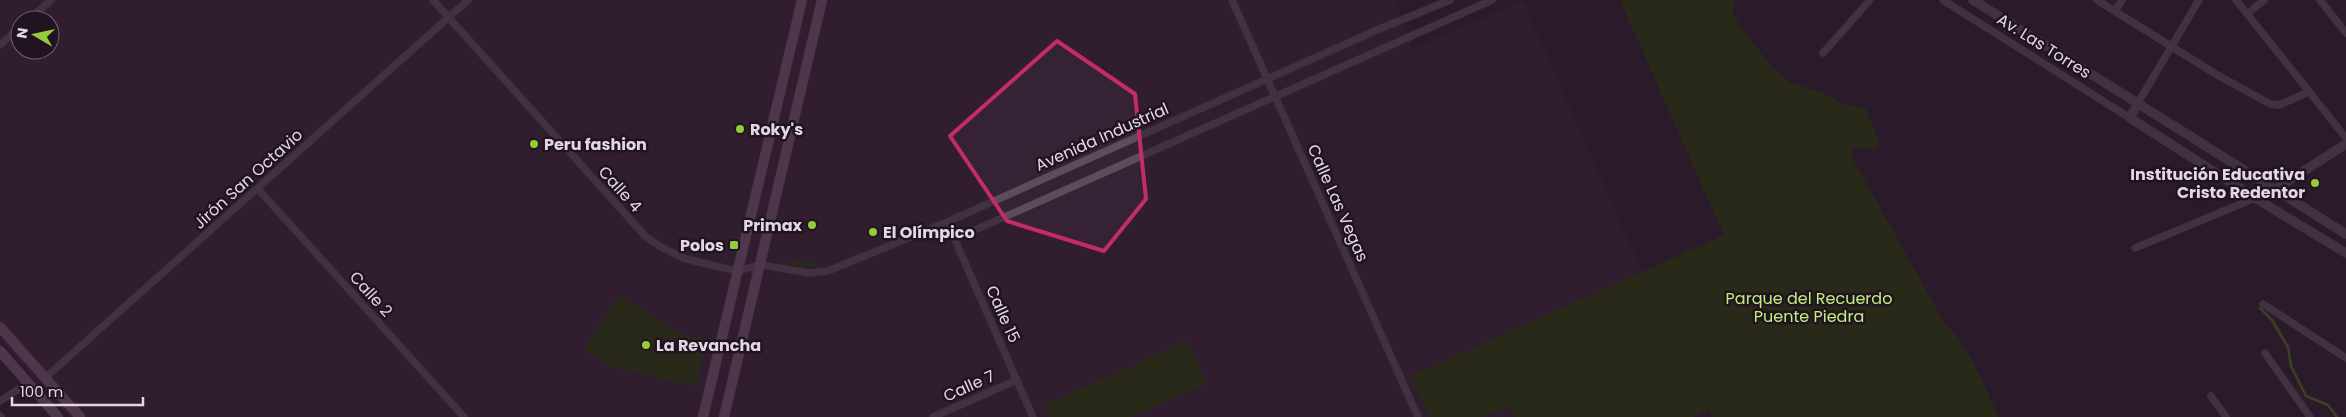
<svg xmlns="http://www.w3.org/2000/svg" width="2346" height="417" font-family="Poppins,sans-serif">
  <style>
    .built { fill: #362235; fill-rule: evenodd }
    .green { fill: #273a05 }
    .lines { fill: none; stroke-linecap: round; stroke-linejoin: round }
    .stream { stroke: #507214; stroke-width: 2.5 }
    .minor-casing { stroke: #453844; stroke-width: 8 }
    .tertiary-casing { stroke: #453844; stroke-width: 10 }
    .secondary-casing { stroke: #453844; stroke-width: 11 }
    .minor { stroke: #5d4d5c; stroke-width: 7 }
    .tertiary { stroke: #5d4d5c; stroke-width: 9 }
    .secondary { stroke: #795777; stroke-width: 10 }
    .marked { fill: none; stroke: #c52b68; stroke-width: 4; stroke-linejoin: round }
    .poi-dot { fill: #95cc3b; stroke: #211320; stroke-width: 2 }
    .labels { text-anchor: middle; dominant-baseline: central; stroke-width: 5; stroke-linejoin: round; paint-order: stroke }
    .street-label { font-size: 16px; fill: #e2d8e2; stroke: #211320 }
    .poi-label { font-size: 16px; font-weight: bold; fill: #e2d8e2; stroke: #211320; text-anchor: start }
    .park-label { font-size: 16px; fill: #beef7b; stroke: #211320 }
  </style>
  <rect width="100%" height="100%" fill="#2b1c2a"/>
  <path class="built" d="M0 0H1395L1412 49 1523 1 1642 272 1411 376 1430 417H69L0 340ZM20 20H50V50H20Z
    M1509 404 1515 417H1481Z"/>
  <path class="green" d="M1620 0H1734L1733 14 1741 28 1772 67 1789 82 1827 95 1842 104 1865 108 1879 142 1875 150 1855 147 1850 154 1946 326C1965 337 1988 395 1999 417H1712L1709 410 1693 417H1515L1509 405 1481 417H1430L1411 376 1724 235Z
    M792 260 814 262 818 267 787 264Z
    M619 295 679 333 707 340 696 386 610 366 584 349Z
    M1187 341 1207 383 1131 417H1050L1045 405Z"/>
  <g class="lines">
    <path class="stream" d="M2260 308 2272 320 2288 347 2291 366 2306 396 2328 405 2337 417"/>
    <defs>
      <path id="minor" d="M433 0 646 237 661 247 686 259 737 271 760 265 810 273 828 271 947 222 1377 30 1450 0
        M1232 0 1418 417
        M1943 0 2130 118
        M2097 0 2214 73 2270 104 2279 105 2309 92
        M2236 0 2346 138
        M2320 0 2346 33
        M2115 11 2122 0
        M2247 14 2264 0
        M28 20 51 0
        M0 45 20 27
        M1823 53 1870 0
        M2138 103 2199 0
        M258 189 464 417
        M947 222 1033 417
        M955 239 1492 0
        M2135 248 2255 198
        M2263 304 2346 358
        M2265 353 2310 417
        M45 378 468 0
        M2211 396 2226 417
        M0 401 28 383
        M0 416 1 417
        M933 417 1017 380"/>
      <path id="tertiary" d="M1973 0 2346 234
        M2138 103 2130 118 2255 198 2346 253
        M2255 198 2274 190 2346 144"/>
      <path id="secondary" d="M0 327 80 417
        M0 351 58 417
        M703 417 802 0
        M724 417 822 0"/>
    </defs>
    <use href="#minor" class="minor-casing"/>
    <use href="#tertiary" class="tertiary-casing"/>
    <use href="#secondary" class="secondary-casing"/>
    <use href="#minor" class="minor"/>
    <use href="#tertiary" class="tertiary"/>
    <use href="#secondary" class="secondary"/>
  </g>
  <path d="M0 0H2346V417H0ZM1057 41 1135 94 1146 199 1104 251 1007 221 950 136Z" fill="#2b1c2a" fill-opacity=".55" fill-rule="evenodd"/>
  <path class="marked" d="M1057 41 1135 94 1146 199 1104 251 1007 221 950 136Z"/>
  <g class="poi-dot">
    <circle cx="740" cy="129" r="5"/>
    <circle cx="534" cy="144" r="5"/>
    <circle cx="2315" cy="183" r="5"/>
    <circle cx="812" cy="225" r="5"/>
    <circle cx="873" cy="232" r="5"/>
    <rect x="729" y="240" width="10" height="10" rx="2.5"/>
    <circle cx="646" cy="345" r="5"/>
  </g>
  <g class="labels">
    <g class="street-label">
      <text transform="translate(2044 46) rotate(32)">Av. Las Torres</text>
      <text transform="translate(1102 137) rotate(-24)">Avenida Industrial</text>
      <text transform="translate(248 179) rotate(-42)">Jirón San Octavio</text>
      <text transform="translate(620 189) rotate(48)">Calle 4</text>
      <text transform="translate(1338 203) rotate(66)">Calle Las Vegas</text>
      <text transform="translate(371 294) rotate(48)">Calle 2</text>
      <text transform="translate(1003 314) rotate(66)">Calle 15</text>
      <text transform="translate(969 386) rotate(-24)">Calle 7</text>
    </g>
    <g class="poi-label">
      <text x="750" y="129">Roky's</text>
      <text x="544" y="144">Peru fashion</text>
      <text x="2305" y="174" text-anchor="end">Institución Educativa<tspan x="2305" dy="18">Cristo Redentor</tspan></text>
      <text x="802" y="225" text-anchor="end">Primax</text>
      <text x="883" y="232">El Olímpico</text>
      <text x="724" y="245" text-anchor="end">Polos</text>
      <text x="656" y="345">La Revancha</text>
    </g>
    <g class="park-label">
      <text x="1809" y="298">Parque del Recuerdo<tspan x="1809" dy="18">Puente Piedra</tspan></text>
    </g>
  </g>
  <g transform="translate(35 35) rotate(279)"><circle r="24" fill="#211320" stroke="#6e626e"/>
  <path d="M0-4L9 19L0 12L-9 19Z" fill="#95cc3b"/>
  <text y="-8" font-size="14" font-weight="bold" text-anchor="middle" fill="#e2d8e2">N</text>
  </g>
  <path d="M12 397v8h131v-8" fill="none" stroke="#e2d8e2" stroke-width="2.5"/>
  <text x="20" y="397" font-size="15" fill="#e2d8e2" stroke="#211320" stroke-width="4" paint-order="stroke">100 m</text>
</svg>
